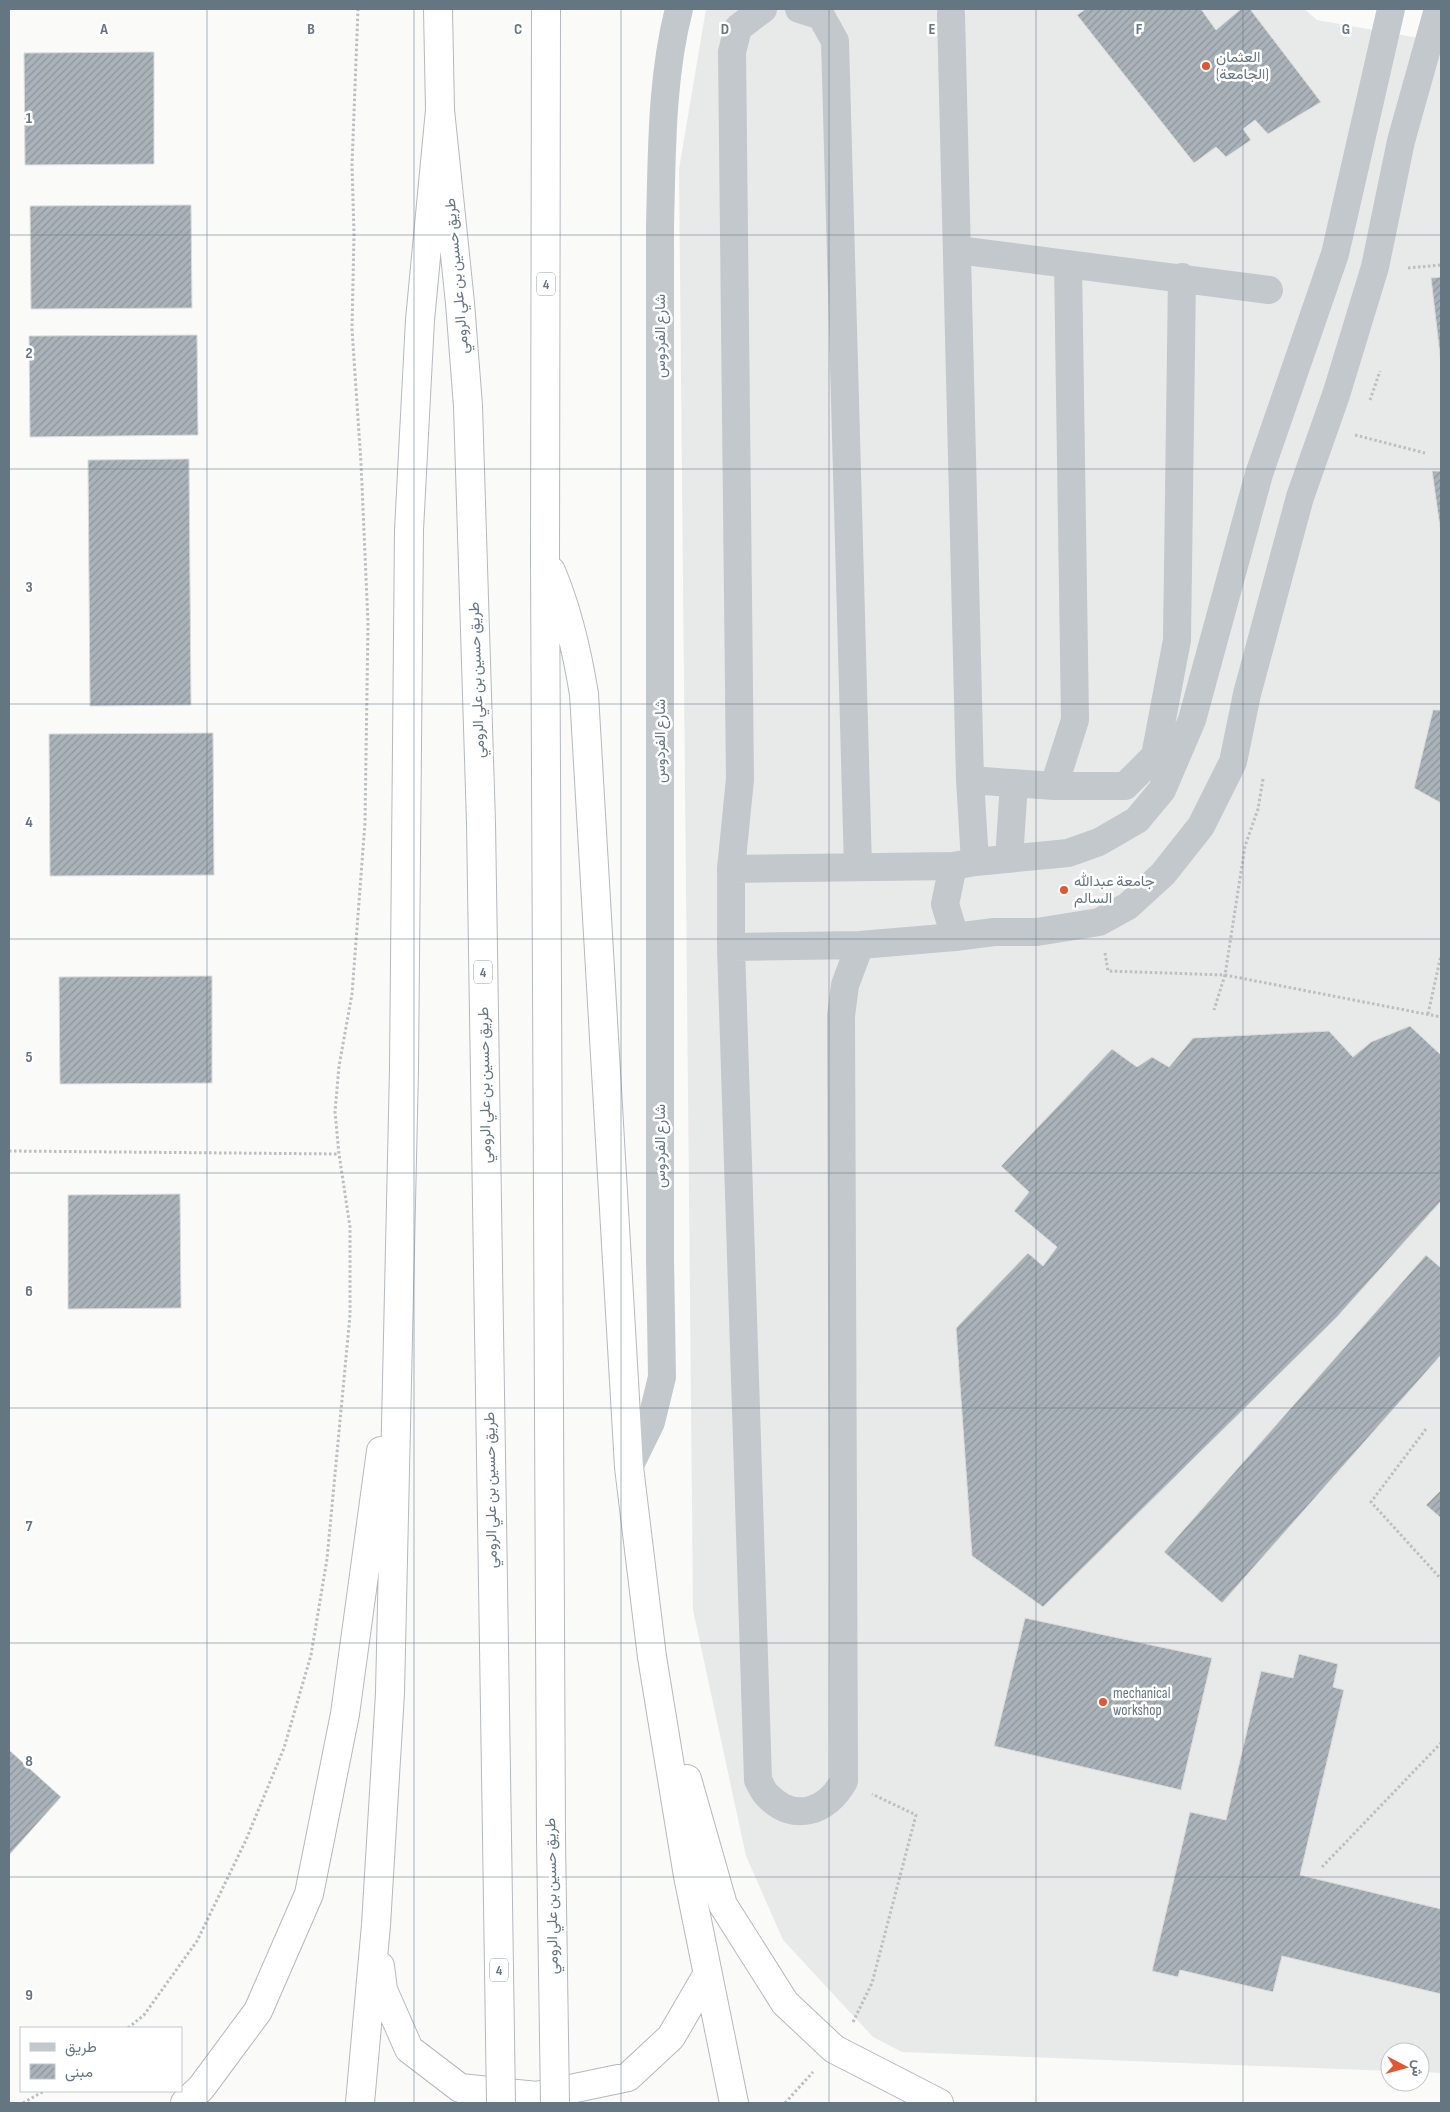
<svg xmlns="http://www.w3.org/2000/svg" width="1450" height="2112" font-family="'Sofia Sans Condensed',Vazirmatn,sans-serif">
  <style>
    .built { fill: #e8e9e9 }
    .building { fill: url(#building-hatch); stroke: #dcdcda }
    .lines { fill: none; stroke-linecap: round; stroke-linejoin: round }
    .highway-casing { stroke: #b4b9bd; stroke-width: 30 }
    .path { stroke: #bbbfc2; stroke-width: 3; stroke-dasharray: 2.5 2.5; stroke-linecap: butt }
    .minor { stroke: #c3c8cc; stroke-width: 28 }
    .highway { stroke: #fff; stroke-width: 28 }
    .highway-bridge-casing { stroke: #b4b9bd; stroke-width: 30; stroke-linecap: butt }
    .highway-bridge { stroke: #fff; stroke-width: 28 }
    .grid { fill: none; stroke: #657683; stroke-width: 1; stroke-opacity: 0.55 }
    .poi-dot { fill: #e4572e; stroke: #fff; stroke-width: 2 }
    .labels { text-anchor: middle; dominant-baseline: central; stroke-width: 5; stroke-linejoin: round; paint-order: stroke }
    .shield { fill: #fff; stroke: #939fa8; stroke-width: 1 }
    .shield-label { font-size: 14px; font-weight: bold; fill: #657683 }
    .poi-label { font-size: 15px; fill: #657683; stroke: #fff; text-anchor: start }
    .street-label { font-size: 15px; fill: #657683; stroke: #fff }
    .grid-label { font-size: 16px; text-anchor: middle; font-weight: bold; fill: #657683; stroke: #fff; stroke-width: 5; stroke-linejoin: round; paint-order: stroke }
  </style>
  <defs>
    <pattern id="building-hatch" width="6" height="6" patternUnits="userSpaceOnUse" patternTransform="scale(1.25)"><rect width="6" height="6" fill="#aab3b9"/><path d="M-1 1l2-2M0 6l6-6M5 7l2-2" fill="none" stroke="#8e969c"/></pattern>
  </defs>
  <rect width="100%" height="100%" fill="#fafaf8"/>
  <path class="built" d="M706 9H1304L1317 20 1441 42V2073L1420 2072V2052H1390V2071L902 2052 873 2037 783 1940 746 1856 693 1610 679 169Z"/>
  <path class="building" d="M1086 9H1201L1216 30 1241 9H1250L1321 102 1268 134 1255 120 1243 129 1251 140 1226 157 1216 147 1194 163 1077 15Z
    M154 52V164L25 165 24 53Z
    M191 205 192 308 31 309 30 206Z
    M1441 277V364L1431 278Z
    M197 335 198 435 30 437 29 336Z
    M189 459 191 705 90 706 88 460Z
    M1432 471H1441V534Z
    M1433 710H1441V803L1414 788Z
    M213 733 214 875 50 876 49 734Z
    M212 976V1083L60 1084 59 977Z
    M1410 1026 1441 1055V1201L1336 1318 1043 1607 972 1556 956 1328 1028 1253 1043 1266 1057 1247 1014 1211 1029 1192 1001 1166 1112 1049 1137 1067 1152 1057 1169 1067 1193 1038 1329 1031 1353 1057 1371 1042Z
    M180 1194 181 1308 68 1309V1195Z
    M1426 1255 1441 1268V1355L1222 1603 1164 1552Z
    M1441 1490V1518L1426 1505Z
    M1025 1618 1212 1658 1181 1790 994 1746Z
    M1299 1654 1338 1664 1333 1687 1344 1690 1300 1875 1441 1909V1994L1282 1956 1273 1992 1180 1970 1178 1977 1152 1971 1190 1812 1226 1820 1261 1671 1293 1678Z
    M9 1750 61 1797 9 1855Z"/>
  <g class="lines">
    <defs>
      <path id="highway" d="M438 9 440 110 460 303 468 406 481 823 497 1836
        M546 9 545 559 551 1838
        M551 571C568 611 577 651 584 694L629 1467 652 1657 688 1876 734 2103
        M687 1779 723 1905 785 2003 834 2049 939 2103
        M380 1966 383 1990 409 2049 460 2088 537 2096 628 2077 671 2037 707 1975
        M185 2103 201 2088 258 2011 309 1894 345 1714 381 1451
        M360 2103 376 1925 390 1693 404 1069 409 530 420 320 440 110"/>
    </defs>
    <use href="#highway" class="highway-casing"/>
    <path class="path" d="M1408 268 1441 265
      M1370 400 1380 371
      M1355 435 1425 453
      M1263 779 1258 809 1245 846 1225 975 1441 1017
      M1105 953 1108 971 1225 975 1214 1010
      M1428 1014 1441 955
      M9 1151 339 1154
      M1426 1429 1371 1502 1441 1579
      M1322 1867 1441 1743
      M853 2022 872 1983 916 1815 872 1794
      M128 2028 144 2015 197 1941 246 1840 284 1748 311 1655 327 1559 350 1315V1227L339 1154 335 1112 339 1066 352 994 365 823 368 623 361 463 352 329 354 234 352 165 358 9
      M23 2103 44 2091
      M785 2103 813 2072"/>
    <path class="minor" d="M763 9 738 28 732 52 740 779 731 869V947L758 1780C761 1785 763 1792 768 1796 794 1823 827 1812 844 1781L841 1016 845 985 860 945
      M799 9 821 16 835 41 858 867
      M1391 9 1335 254 1259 474 1192 720 1162 790 1137 820 1099 842 1068 853 975 862 953 866 945 904 955 937 994 932H1037L1099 922 1128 906 1163 874 1201 826 1233 762 1247 694 1300 497 1336 395 1375 267 1401 141 1438 9
      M951 14 970 780 975 862
      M958 250 1269 290
      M970 780 1054 786H1125L1155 756 1177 640 1182 277
      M1054 786 1075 720 1068 264
      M1009 859 1014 783
      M731 869 953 866
      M731 947 860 945 955 937
      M629 1467 651 1422 662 1377 660 1260V225C662 153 661 79 679 9"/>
    <use href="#highway" class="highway"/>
    <defs>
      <path id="highway-bridge" d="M497 1836 501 2103
        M551 1838 555 2103"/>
    </defs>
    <use href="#highway-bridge" class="highway-bridge-casing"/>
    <use href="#highway-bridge" class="highway-bridge"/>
  </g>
  <path class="grid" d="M207 9V2103M414 9V2103M621 9V2103M829 9V2103M1036 9V2103M1243 9V2103M9 235H1441M9 469H1441M9 704H1441M9 939H1441M9 1173H1441M9 1408H1441M9 1643H1441M9 1877H1441"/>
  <g class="poi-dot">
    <circle cx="1206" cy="66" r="5"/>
    <circle cx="1064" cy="890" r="5"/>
    <circle cx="1103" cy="1702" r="5"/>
  </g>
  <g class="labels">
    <g class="shield">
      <rect x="537" y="272.5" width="18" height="23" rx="4"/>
      <rect x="474" y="960.5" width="18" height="23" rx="4"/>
      <rect x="490" y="1958.5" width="18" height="23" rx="4"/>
    </g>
    <g class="shield-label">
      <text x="546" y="284">4</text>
      <text x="483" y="972">4</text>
      <text x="499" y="1970">4</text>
    </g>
    <g class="poi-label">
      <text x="1216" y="57">العثمان<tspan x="1216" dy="17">(الجامعة)</tspan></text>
      <text x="1074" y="881">جامعة عبدالله<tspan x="1074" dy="17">السالم</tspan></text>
      <text x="1113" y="1693">mechanical<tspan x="1113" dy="17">workshop</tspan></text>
    </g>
    <g class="street-label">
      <text transform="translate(457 276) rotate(-95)">طريق حسين بن علي الرومي</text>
      <text transform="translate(660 336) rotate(-90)">شارع الفردوس</text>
      <text transform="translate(477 680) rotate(-92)">طريق حسين بن علي الرومي</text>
      <text transform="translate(660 741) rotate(-90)">شارع الفردوس</text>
      <text transform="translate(485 1085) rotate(-91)">طريق حسين بن علي الرومي</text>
      <text transform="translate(660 1146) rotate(-90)">شارع الفردوس</text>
      <text transform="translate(491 1490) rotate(-91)">طريق حسين بن علي الرومي</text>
      <text transform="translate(552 1896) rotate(-91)">طريق حسين بن علي الرومي</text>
    </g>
  </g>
  <g class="grid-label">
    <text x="104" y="34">A</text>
    <text x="311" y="34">B</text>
    <text x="518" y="34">C</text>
    <text x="725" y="34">D</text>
    <text x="932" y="34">E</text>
    <text x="1139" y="34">F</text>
    <text x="1346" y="34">G</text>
    <text x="29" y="123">1</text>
    <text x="29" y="358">2</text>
    <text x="29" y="592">3</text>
    <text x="29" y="827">4</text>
    <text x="29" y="1062">5</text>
    <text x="29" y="1296">6</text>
    <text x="29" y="1531">7</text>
    <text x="29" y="1766">8</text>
    <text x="29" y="2000">9</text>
  </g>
  <rect width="1450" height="2112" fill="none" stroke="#657683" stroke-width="20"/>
  <rect x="20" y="2027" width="162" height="65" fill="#ffffff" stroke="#c1c8cd"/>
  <rect x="30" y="2043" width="25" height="8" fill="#c3c8cc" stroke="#c1c8cd"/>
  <text x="65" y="2052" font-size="15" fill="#657683">طريق</text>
  <rect x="30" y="2064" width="25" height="15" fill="url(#building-hatch)" stroke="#c1c8cd"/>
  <text x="65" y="2077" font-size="15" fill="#657683">مبنى</text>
  <g transform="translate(1405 2067) rotate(96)"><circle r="24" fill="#ffffff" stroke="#c1c8cd"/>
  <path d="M0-4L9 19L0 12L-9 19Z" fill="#e4572e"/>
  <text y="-8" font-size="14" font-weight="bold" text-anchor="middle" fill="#657683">ش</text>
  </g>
</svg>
